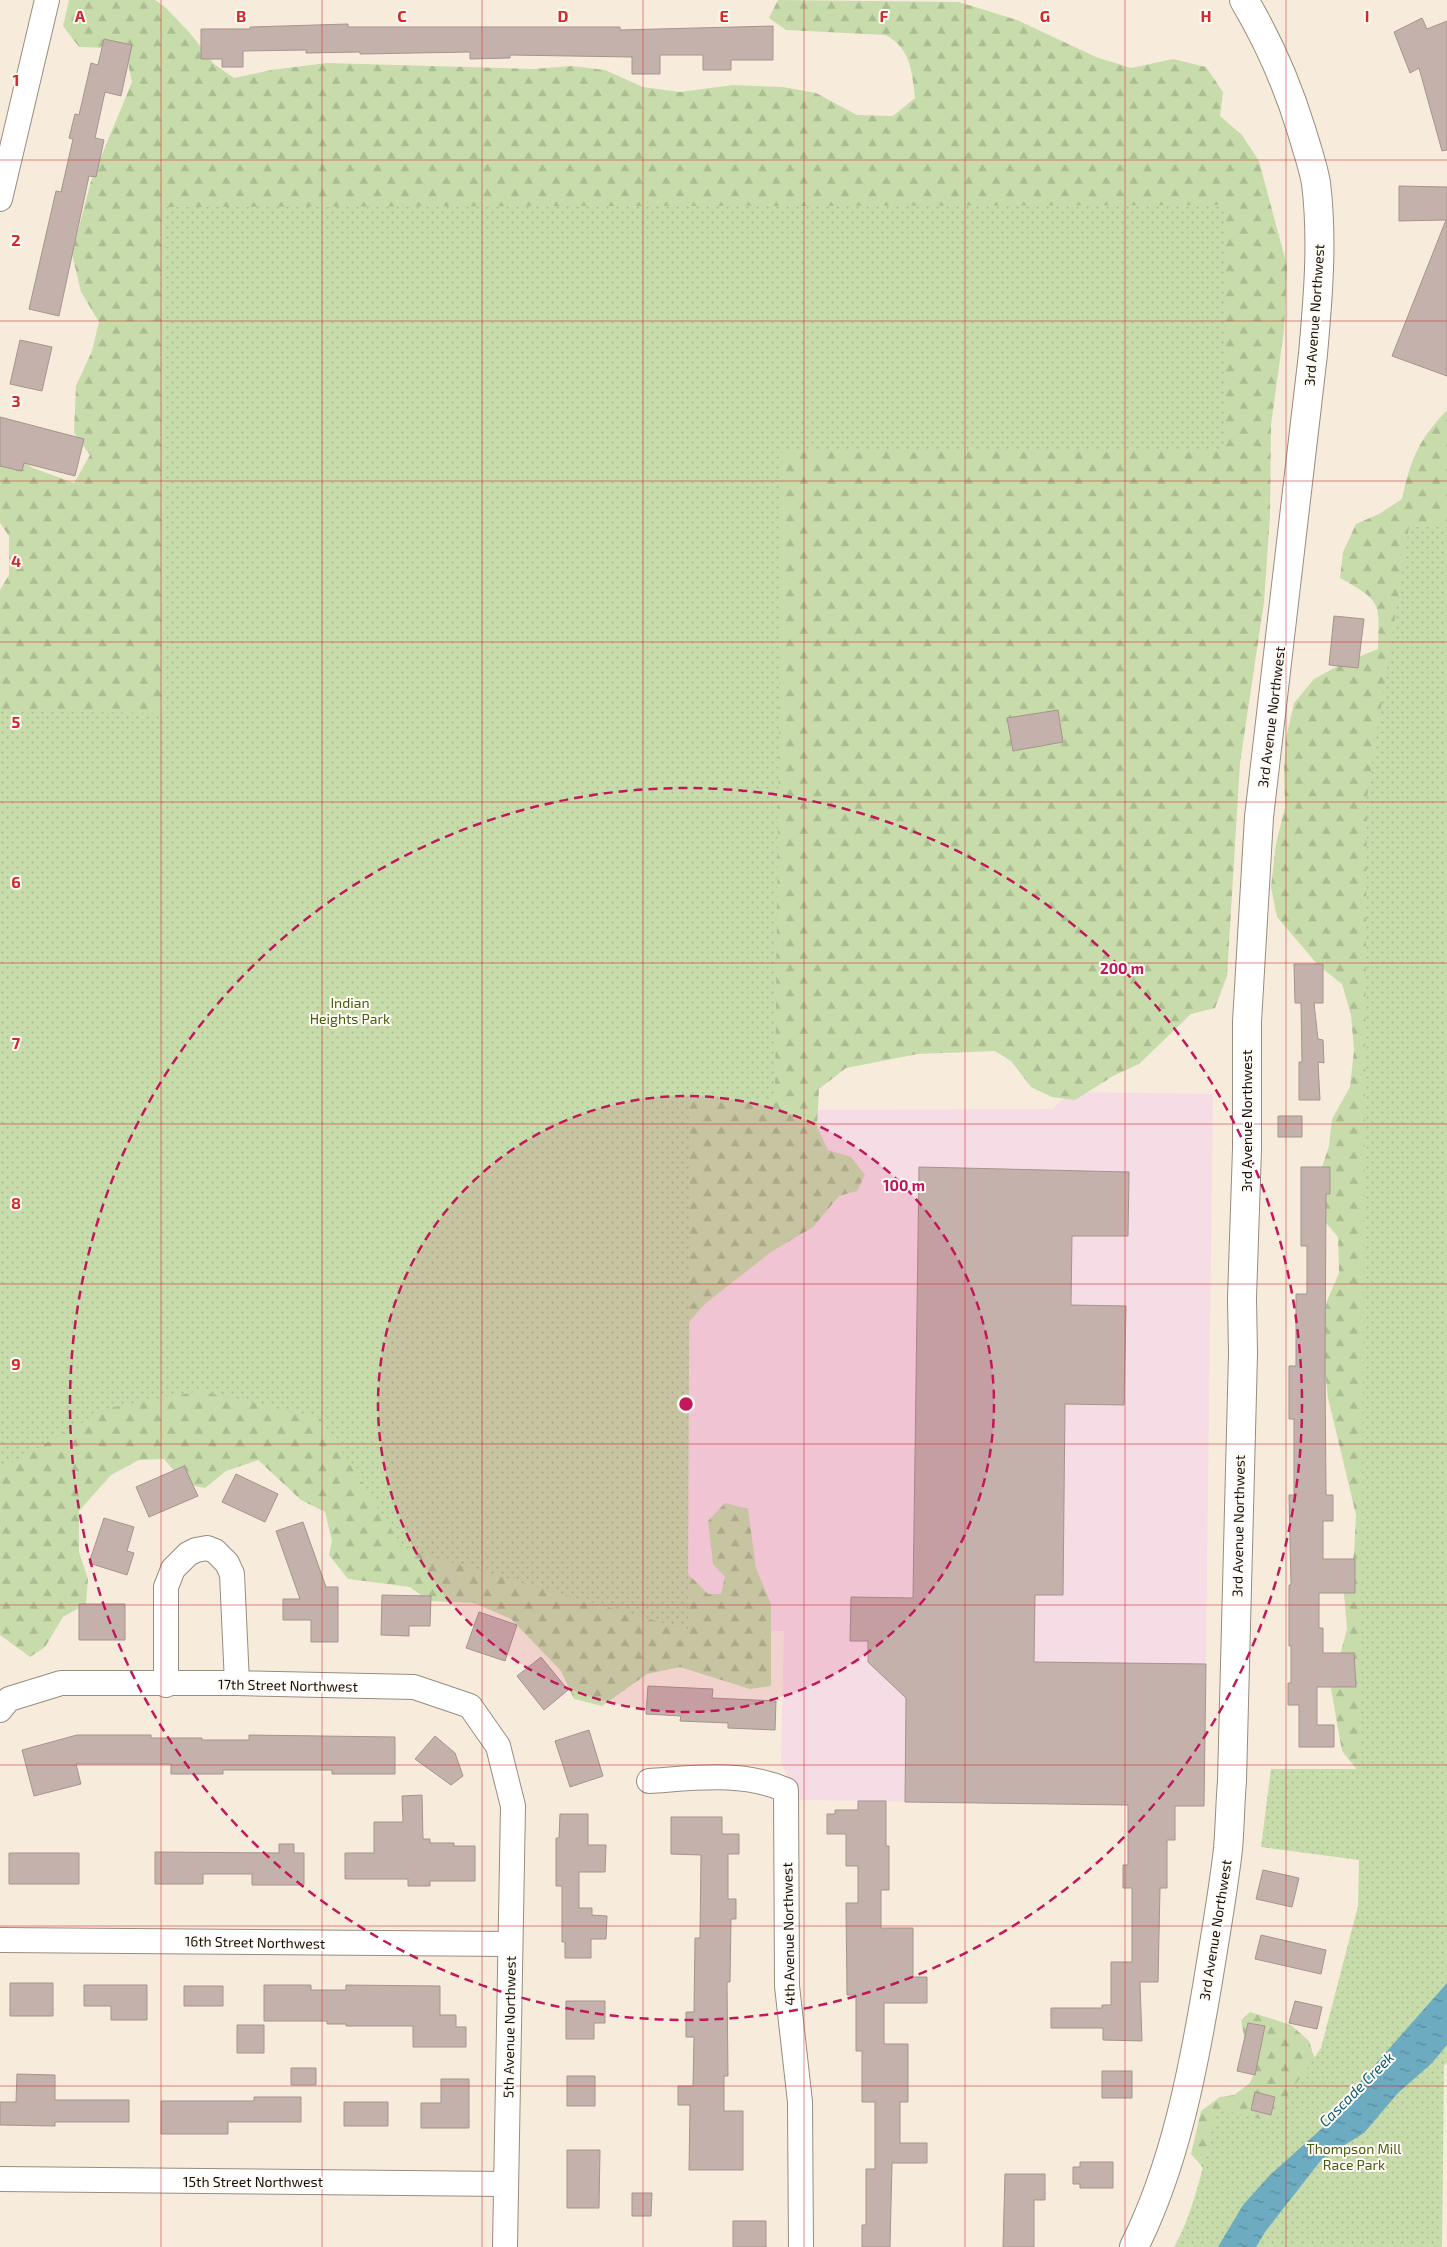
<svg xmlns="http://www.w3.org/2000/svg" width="1447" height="2247" font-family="'Exo 2',sans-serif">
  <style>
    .industrial { fill: #f6dce4 }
    .forest { fill: url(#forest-firs) }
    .park { fill: url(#park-dots) }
    .water { fill: url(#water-ripples) }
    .building { fill: #c5b1ab; stroke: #a6938d }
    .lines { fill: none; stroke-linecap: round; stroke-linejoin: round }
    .minor-casing { stroke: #978d7e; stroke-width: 26 }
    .secondary-casing { stroke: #978d7e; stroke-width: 30 }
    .minor { stroke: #fff; stroke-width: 24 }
    .secondary { stroke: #fff; stroke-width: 28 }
    .grid { fill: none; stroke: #d62828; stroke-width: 1; stroke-opacity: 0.55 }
    .ring { fill: none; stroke: #c2185b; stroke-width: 2.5; stroke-dasharray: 9 6 }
    .labels { text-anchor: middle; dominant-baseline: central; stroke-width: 4; stroke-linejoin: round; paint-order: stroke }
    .street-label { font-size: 14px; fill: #130f0a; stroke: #fffbf4 }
    .park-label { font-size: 14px; fill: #465d14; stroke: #fffbf4 }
    .water-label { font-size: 15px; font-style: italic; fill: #085e76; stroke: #fffbf4 }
    .grid-label { font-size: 16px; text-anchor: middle; font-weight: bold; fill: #d62828; stroke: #fffbf4; stroke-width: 4; stroke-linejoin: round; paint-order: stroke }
    .centre { fill: #c2185b; stroke: #fffbf4; stroke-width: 2.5 }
    .ring-label { font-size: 15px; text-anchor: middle; font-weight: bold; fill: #c2185b; stroke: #fffbf4; stroke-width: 4; stroke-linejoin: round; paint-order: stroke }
  </style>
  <defs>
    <pattern id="forest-firs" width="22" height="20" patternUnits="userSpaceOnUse" patternTransform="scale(1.25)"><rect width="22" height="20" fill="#c8dcab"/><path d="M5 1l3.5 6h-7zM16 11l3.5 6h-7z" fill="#abbc92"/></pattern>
    <pattern id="park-dots" width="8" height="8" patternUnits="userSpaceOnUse" patternTransform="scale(1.25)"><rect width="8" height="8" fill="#c8dcab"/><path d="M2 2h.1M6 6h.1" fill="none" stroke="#abbc92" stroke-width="1.8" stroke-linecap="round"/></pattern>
    <pattern id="water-ripples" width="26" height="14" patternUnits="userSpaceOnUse" patternTransform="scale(1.25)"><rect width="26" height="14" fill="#6dabc1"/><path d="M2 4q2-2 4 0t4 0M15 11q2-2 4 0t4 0" fill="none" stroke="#588a9b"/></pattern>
  </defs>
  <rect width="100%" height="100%" fill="#f7ecdc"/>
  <path class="industrial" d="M1072 1092 1213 1094 1204 1806 800 1800 781 1763 784 1631 688 1630 690 1099 803 1110 1052 1109Z"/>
  <path class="forest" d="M69 0H155L165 7 190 33 214 64 234 78 271 70 327 63 532 69 572 66 605 70 643 87 680 92 733 85 783 87 816 93 857 115 893 116 915 98C912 72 911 49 886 35L786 30 769 18 778 0 959 2 1017 20 1096 57 1131 68 1173 59 1206 67 1223 92 1220 116 1242 135 1259 161 1287 266 1284 330 1271 425 1270 516 1264 602 1240 763 1227 976 1215 1008 1191 1014 1139 1064 1113 1076 1075 1100 1052 1097 1031 1087 1011 1061 995 1051 918 1054 846 1068 819 1089 817 1127 828 1150 851 1157 865 1175 857 1191 839 1196 813 1227 771 1252 706 1303 683 1328 670 1556 708 1594H721L725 1577 713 1564 708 1521 725 1503 748 1509 756 1568 771 1604V1686L750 1689 680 1667 647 1674 602 1706 574 1699 561 1671 511 1619 474 1603 429 1601 410 1587 348 1579 329 1555 332 1541 325 1512 301 1500 258 1460 226 1471 205 1488 185 1484 164 1459 139 1460 111 1475 79 1511V1552L88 1579 86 1604 63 1617 45 1647 30 1657 0 1635V590L9 575V536L0 523V447L33 468 74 483 90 455 74 433 76 386 92 351 99 322 81 292 72 254 91 181 132 82 127 58 108 48 79 47 63 26Z
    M1447 410V1392L1370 1786 1342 1751 1331 1689 1347 1629 1344 1594 1354 1554 1356 1515 1328 1398 1321 1336 1327 1301 1339 1273 1338 1237 1314 1209 1319 1176 1329 1146 1332 1119 1350 1087 1354 1050 1351 1015 1342 984 1318 965 1277 917 1271 887 1276 844 1285 807 1284 768 1286 738 1294 703 1314 679 1343 663 1378 649C1379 602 1383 602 1340 578L1343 552 1356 524 1379 514 1402 499C1411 458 1418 441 1447 410Z
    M1250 2012 1291 2025 1309 2041 1316 2062 1302 2103 1206 2171 1191 2154 1201 2111 1220 2097 1234 2095 1250 2083 1257 2067 1253 2053 1244 2036 1241 2020Z"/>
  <path class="park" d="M1226 205 1224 451 782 450 775 1099 690 1100 688 1630 404 1549 320 1418 200 1391 109 1408 0 1469V711L163 713 166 207Z
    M1409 527H1447V2062L1444 2066 1442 2247H1174C1195 2212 1207 2149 1217 2109L1270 2121 1321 2048 1358 1906 1359 1860 1261 1847 1271 1769H1360L1367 797Z"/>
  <path class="water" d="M1447 1983V2045L1431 2064 1398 2093 1364 2133 1322 2159 1265 2232 1256 2247H1218L1243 2205 1270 2175 1329 2122 1358 2084Z"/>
  <path class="building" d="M1422 18 1427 29 1447 21V150L1442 151 1419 68 1410 73 1394 32Z
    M348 24V27H620V30L773 26V60H731V70H703V55H660V74H632V57L510 55V58L470 59V52L360 54V52L306 53V50L243 51V67H222V59H201V29H250V27Z
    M104 39 132 45 121 96 105 92 95 138 104 140 96 177 89 176 59 316 29 309 56 191 61 192 73 139 69 138 75 114 79 115 91 63 98 65Z
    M1399 186 1447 187V376L1392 356 1446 220 1399 221Z
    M20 340 52 347 42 391 10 384Z
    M0 417 84 439 75 476 24 463 22 471 0 466Z
    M1334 616 1364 619 1358 668 1329 665Z
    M1058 710 1063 742 1013 751 1007 718Z
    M1294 964H1323V1003H1314L1318 1039 1323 1040 1324 1063 1318 1062 1320 1100H1299V1062H1302L1301 1003H1295Z
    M1278 1116H1302V1137H1278Z
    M919 1167 1129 1172 1128 1236H1072L1071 1305 1126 1306 1124 1405 1065 1404 1063 1595H1035L1034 1662 1206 1664 1204 1806H1175V1840H1167V1888H1160L1158 1982H1140L1142 2041 1103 2040V2028H1051V2008H1102V2005H1111V1962H1132V1888H1123V1865H1128V1805L905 1802 906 1698 868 1662V1641H850L851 1597 913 1598Z
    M1301 1167H1330V1194H1326L1325 1366 1326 1495H1333V1521H1323V1559H1355V1593H1319V1628H1323V1653H1354L1356 1687H1317V1725H1334V1747H1299V1705H1288V1683H1291V1646H1289V1585H1291L1289 1495H1294V1419H1289V1366H1296V1294H1307V1246H1301Z
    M184 1466 198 1496 149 1517 136 1487Z
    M236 1474 278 1494 265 1522 222 1502Z
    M104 1518 134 1527 127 1551 134 1553 127 1575 89 1563Z
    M303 1522 326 1587H338V1642H311V1620H283V1599H300L276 1531Z
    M382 1595 431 1596 430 1626H409V1636L381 1635Z
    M79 1604H125V1640H79Z
    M479 1612 517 1625 505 1661 466 1648Z
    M541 1657 568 1690 544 1710 517 1676Z
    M648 1686 713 1689 712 1698 776 1701 775 1730 728 1728V1723L680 1721 681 1716 646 1714Z
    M589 1730 603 1776 570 1787 555 1741Z
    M77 1735H151V1738H202V1740H249V1735L395 1737V1774H332V1770H223V1774H171V1764H76L81 1784 34 1796 22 1750Z
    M435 1736 455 1753 463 1776 451 1785 415 1759Z
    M422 1795 423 1839H430V1843H454V1846H475V1881H430V1886H408V1879H345V1853H374V1822H403L402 1796Z
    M858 1801H886V1846H889V1890H881V1928H913V1977H927V2003H884V2044H908V2102H900V2143H927V2163H892L890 2247H862V2225H866V2169H875V2102H862V2051H856V1995H847L846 1903H858V1866H846V1834H827V1814H835V1810H858Z
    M560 1814H588V1845H606L605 1872H579V1908H592V1915L607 1916 606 1939H591V1958H565V1942H562V1886H556V1838H559Z
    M671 1817H722V1834H739V1854H728V1899H736V1919H731L730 1982H727L728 2076H724V2111H743V2170H689L690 2105H678V2086H693L694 2037H686V2012H694L695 1938H700L701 1855 671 1854Z
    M279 1844H294V1853H304V1885H252V1874H203V1884H155V1852L279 1853Z
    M9 1853H79V1884H9Z
    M1263 1870 1299 1878 1292 1907 1256 1899Z
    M1261 1935 1326 1950 1321 1974 1255 1959Z
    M10 1983H53V2016H10Z
    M84 1985H147V2020H111V2006H84Z
    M264 1985H311V1990H346V1985L440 1986V2015H456V2027H466V2047H413V2026H346V2024H327V2021H264Z
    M184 1986H223V2006H184Z
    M566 2001H605V2023H594V2039H566Z
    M1295 2001 1322 2007 1317 2029 1289 2023Z
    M1248 2023 1265 2026 1255 2075 1237 2071Z
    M237 2025H264V2053H237Z
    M291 2068H316V2085H291Z
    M1102 2071H1132V2098H1102Z
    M17 2074 55 2075V2100H129V2122H55V2126L0 2125V2102H16Z
    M567 2076H595V2106H567Z
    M441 2079H469V2128H421V2103H441Z
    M1255 2092 1275 2097 1271 2115 1251 2110Z
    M254 2097H301V2122H228V2134H161V2101H254Z
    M344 2102H388V2126H344Z
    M567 2150H600L599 2208H567Z
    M1080 2162H1113V2188H1080V2184H1073V2167H1080Z
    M1005 2174H1045V2200H1034V2247H1003Z
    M632 2193H652L651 2216H632Z
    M733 2221H766V2247H733Z"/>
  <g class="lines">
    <defs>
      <path id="minor" d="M0 199 47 0
        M166 1685V1587L173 1569 188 1554 196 1550 207 1548 215 1551 227 1563 232 1574 237 1683
        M0 1710 9 1699 61 1683H237L414 1687 470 1706 498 1746 513 1806 505 2247
        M649 1781C695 1778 743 1771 786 1790L787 1986 800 2102 801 2247
        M0 1940 510 1944
        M0 2179 505 2184"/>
      <path id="secondary" d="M1134 2247C1175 2165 1193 2071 1208 1981 1215 1937 1223 1893 1228 1849 1230 1826 1230 1804 1232 1781L1243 1354 1242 1298 1247 1149V1022L1259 817 1313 354C1318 298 1323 240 1316 183 1313 166 1307 149 1302 132 1288 86 1269 42 1244 0"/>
    </defs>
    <use href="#minor" class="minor-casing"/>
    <use href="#secondary" class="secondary-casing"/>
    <use href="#minor" class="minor"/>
    <use href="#secondary" class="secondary"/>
  </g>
  <path class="grid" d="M161 0V2247M322 0V2247M482 0V2247M643 0V2247M804 0V2247M965 0V2247M1125 0V2247M1286 0V2247M0 160H1447M0 321H1447M0 481H1447M0 642H1447M0 802H1447M0 963H1447M0 1124H1447M0 1284H1447M0 1444H1447M0 1605H1447M0 1765H1447M0 1926H1447M0 2086H1447"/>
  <circle cx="686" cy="1404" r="308" fill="#c2185b" fill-opacity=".12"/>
  <g class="ring">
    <circle cx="686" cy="1404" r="308"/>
    <circle cx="686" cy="1404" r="616"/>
  </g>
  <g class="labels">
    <g class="street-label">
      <text transform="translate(1314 315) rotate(-86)">3rd Avenue Northwest</text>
      <text transform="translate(1271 717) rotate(-83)">3rd Avenue Northwest</text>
      <text transform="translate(1246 1121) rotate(-90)">3rd Avenue Northwest</text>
      <text transform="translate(1238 1526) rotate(-89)">3rd Avenue Northwest</text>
      <text transform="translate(288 1685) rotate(1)">17th Street Northwest</text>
      <text transform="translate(1215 1930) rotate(-81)">3rd Avenue Northwest</text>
      <text transform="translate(788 1934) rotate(-91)">4th Avenue Northwest</text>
      <text transform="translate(255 1942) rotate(1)">16th Street Northwest</text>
      <text transform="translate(509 2027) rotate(-89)">5th Avenue Northwest</text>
      <text x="253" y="2181">15th Street Northwest</text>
    </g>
    <g class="park-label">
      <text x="350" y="1002">Indian<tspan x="350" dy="16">Heights Park</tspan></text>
      <text x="1354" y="2148">Thompson Mill<tspan x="1354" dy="16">Race Park</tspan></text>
    </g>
    <g class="water-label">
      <text transform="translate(1356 2089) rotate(-45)">Cascade Creek</text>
    </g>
  </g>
  <g class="grid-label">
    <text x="80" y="22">A</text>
    <text x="241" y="22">B</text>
    <text x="402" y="22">C</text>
    <text x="563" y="22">D</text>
    <text x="724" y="22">E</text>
    <text x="884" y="22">F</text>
    <text x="1045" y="22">G</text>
    <text x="1206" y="22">H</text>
    <text x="1367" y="22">I</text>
    <text x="16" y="86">1</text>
    <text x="16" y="246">2</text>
    <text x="16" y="407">3</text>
    <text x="16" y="567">4</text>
    <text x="16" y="728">5</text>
    <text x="16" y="888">6</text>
    <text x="16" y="1049">7</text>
    <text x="16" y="1209">8</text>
    <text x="16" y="1370">9</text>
  </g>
  <circle cx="686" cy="1404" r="8" class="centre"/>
  <g class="ring-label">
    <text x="1122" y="974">200 m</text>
    <text x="904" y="1191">100 m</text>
  </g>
</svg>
